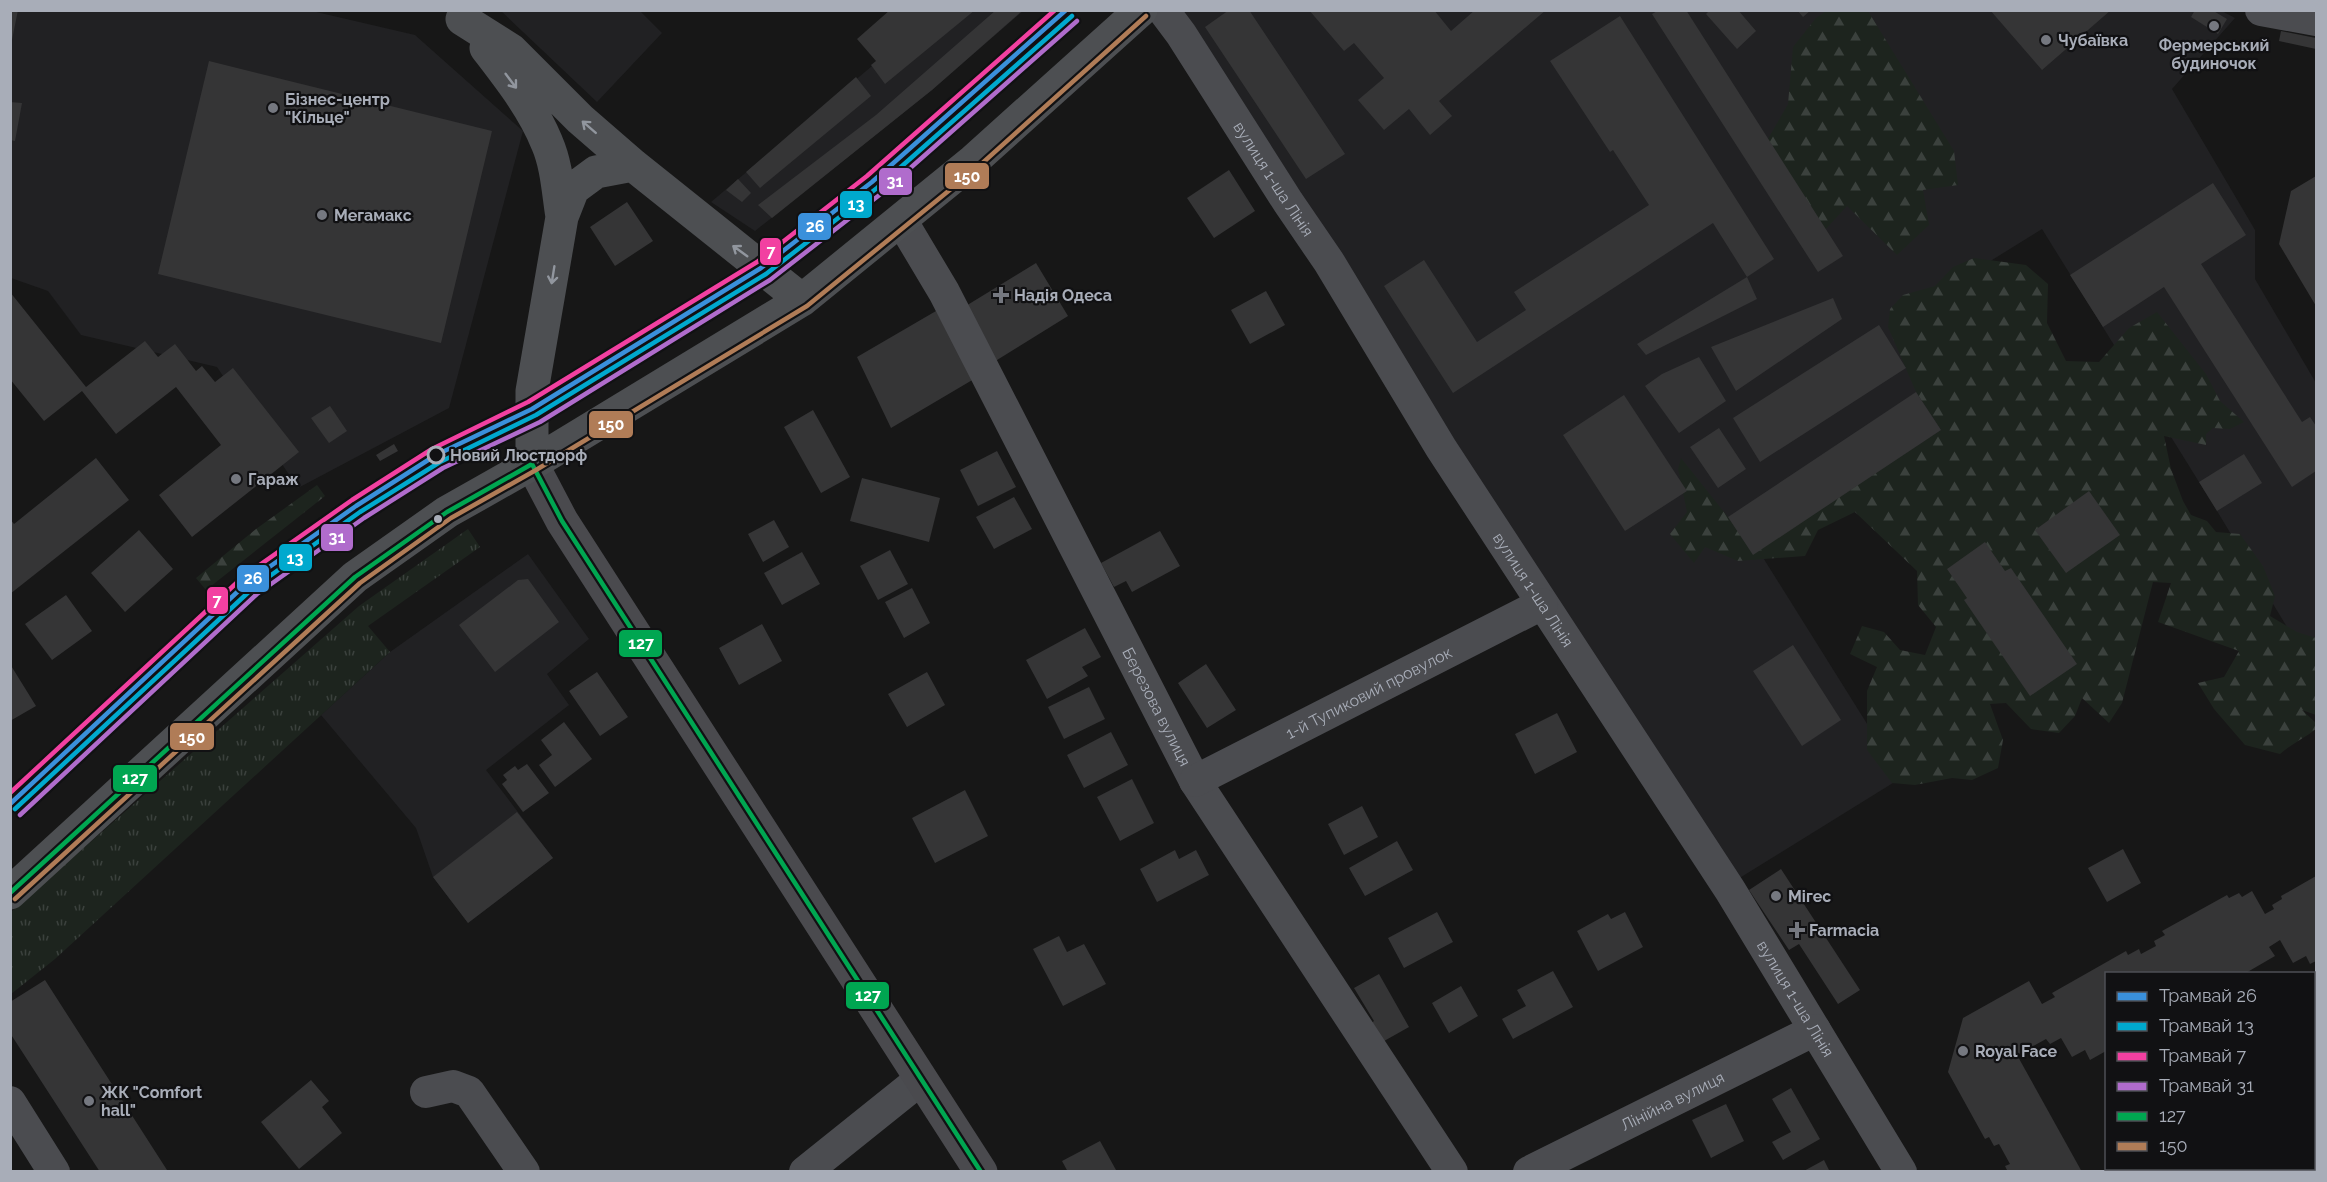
<svg xmlns="http://www.w3.org/2000/svg" width="2327" height="1182" font-family="Raleway,sans-serif">
  <style>
    .built { fill: #212123 }
    .grass { fill: url(#grass-tufts) }
    .forest { fill: url(#forest-firs) }
    .building { fill: #353536 }
    .lines { fill: none; stroke-linecap: round; stroke-linejoin: round }
    .minor { stroke: #4b4c50; stroke-width: 32 }
    .secondary { stroke: #4a4a4e; stroke-width: 33 }
    .primary { stroke: #4d4f52; stroke-width: 33 }
    .bus-1-casing { stroke: #111113; stroke-width: 9 }
    .bus-2-casing { stroke: #111113; stroke-width: 9 }
    .bus-1 { stroke: #00a651; stroke-width: 4.5 }
    .bus-2 { stroke: #b07c57; stroke-width: 4.5 }
    .tram-1-casing { stroke: #111113; stroke-width: 9 }
    .tram-2-casing { stroke: #111113; stroke-width: 9 }
    .tram-3-casing { stroke: #111113; stroke-width: 9 }
    .tram-4-casing { stroke: #111113; stroke-width: 9 }
    .tram-1 { stroke: #3a90db; stroke-width: 4.5 }
    .tram-2 { stroke: #00a9ce; stroke-width: 4.5 }
    .tram-3 { stroke: #f240a1; stroke-width: 4.5 }
    .tram-4 { stroke: #b06ccc; stroke-width: 4.5 }
    .oneway { stroke: #91969e }
    .poi-dot { fill: #757880; stroke: #111113; stroke-width: 2 }
    .stop-dot { fill: #111113; stroke: #a8adb8; stroke-width: 3 }
    .bus-dot { fill: #a8adb8; stroke: #111113; stroke-width: 2 }
    .labels { text-anchor: middle; dominant-baseline: central; stroke-width: 4.5; stroke-linejoin: round; paint-order: stroke }
    .poi-label { font-size: 16px; font-weight: bold; fill: #a8adb8; stroke: #111113; text-anchor: start }
    .street-label { font-size: 16px; fill: #a8adb8; stroke: #111113 }
    .stop-label { font-size: 16px; font-weight: bold; fill: #a8adb8; stroke: #111113; text-anchor: start }
    .line-badge { stroke: #111113; stroke-width: 2 }
    .badge-label { font-size: 16px; text-anchor: middle; font-weight: bold; fill: #fff }
  </style>
  <defs>
    <pattern id="grass-tufts" width="24" height="20" patternUnits="userSpaceOnUse" patternTransform="scale(1.5)"><rect width="24" height="20" fill="#1d241e"/><path d="M3 7l-1-3M5 7V3M7 7l1-3M15 17l-1-3M17 17v-4M19 17l1-3" fill="none" stroke="#3b413d"/></pattern>
    <pattern id="forest-firs" width="22" height="20" patternUnits="userSpaceOnUse" patternTransform="scale(1.5)"><rect width="22" height="20" fill="#1d241e"/><path d="M5 1l3.5 6h-7zM16 11l3.5 6h-7z" fill="#3b413d"/></pattern>
  </defs>
  <rect width="100%" height="100%" fill="#171717"/>
  <path class="built" d="M1180 10H2220L2235 18 2172 89 2255 230V279L2316 383V663L2311 667 2217 511 2042 229 1905 314 1973 421 1762 556 1901 778 1733 882Z
    M11 11H312L415 35 523 131 449 408 298 488 217 367 81 335 48 291 11 278Z
    M501 11H640L662 33 597 102Z
    M937 11H1023L932 90 755 231 711 202Z
    M528 554 589 639 547 674 569 705 486 770 553 858 468 923 433 877 416 828 321 715 390 652Z"/>
  <path class="grass" d="M468 529 480 547 368 626 390 652 55 959 11 994V912L359 606Z"/>
  <path class="forest" d="M1826 11H1868L1954 151 1958 185 1923 190 1929 225 1897 255 1847 206 1824 231 1761 151 1788 104 1793 47 1816 18Z
    M1974 258 2026 265 2048 284 2047 323 2066 361 2099 362 2129 328 2157 312 2206 374 2220 401 2244 422 2230 429 2213 428 2206 434V445L2164 436 2171 469 2183 501 2191 515 2207 521 2216 532 2240 534 2263 566 2275 596 2270 616 2297 632 2316 638V715L2302 710 2316 723V729C2305 738 2291 744 2280 754L2245 745 2214 709 2198 683 2224 677 2239 651 2158 622 2171 583 2153 582 2122 703 2109 723 2082 698 2075 716 2059 733 2031 729 2006 703 1990 704 2003 740 1998 768 1972 780 1952 778 1915 785 1892 783 1867 750V691L1877 667 1850 654 1862 626 1884 632 1900 650 1925 655 1936 627 1918 605 1917 571 1855 512 1818 530 1805 556 1738 561 1705 547 1694 563 1670 534 1687 512 1678 469 1681 458 1728 517 1753 554 1941 430 1916 392 1888 327 1890 309 1903 295 1935 286 1953 267Z
    M317 485 325 496 206 590 196 578 256 529Z"/>
  <path class="building" d="M10 10H18L11 45H10Z
    M890 10H975L885 84 871 65 876 61 857 39Z
    M996 10H1023L932 90 772 218 758 205 876 115Z
    M1229 10H1249L1345 154 1306 179 1205 27Z
    M1309 10H1434L1451 31 1475 10H1546L1439 101 1452 116 1430 135 1409 109 1384 130 1358 100 1384 78 1354 43 1344 51Z
    M1659 10H1686L1843 256 1818 272 1652 14Z
    M1710 10H1738L1756 31 1737 49 1706 14Z
    M1797 10H1811L1803 17Z
    M1990 10H2111L2042 70Z
    M2195 10H2212L2227 19 2218 34 2191 17Z
    M1620 16 1774 259 1747 277 1713 223 1453 393 1384 286 1424 260 1477 342 1526 310 1514 292 1649 205 1613 150 1610 152 1550 61Z
    M2281 31 2316 38V49L2279 41Z
    M209 61 492 131 441 343 158 274Z
    M856 77 871 96 760 188 746 172Z
    M10 102 22 103 15 141 10 140Z
    M1229 170 1255 211 1214 238 1187 198Z
    M2316 176V306L2279 244 2291 191Z
    M738 179 751 193 742 202 726 190Z
    M2213 183 2246 235 2201 264 2302 422 2310 417 2316 426V471L2292 487 2164 287 2103 327 2070 275Z
    M627 202 653 241 615 266 590 227Z
    M1036 263 1068 316 989 365 956 312Z
    M1747 277 1757 299 1646 355 1637 344Z
    M1266 291 1285 325 1250 344 1231 310Z
    M10 292 86 387 145 341 158 357 175 344 196 371 202 366 215 382 233 368 299 452 192 537 159 495 221 445 176 387 116 434 82 391 44 421 10 379Z
    M1833 298 1842 319 1736 391 1711 347Z
    M936 311 974 379 891 428 857 357Z
    M1879 325 1906 368 1760 462 1733 418Z
    M1699 357 1726 401 1679 433 1645 386 1662 374Z
    M1916 392 1941 430 1753 555 1728 517Z
    M1624 395 1687 491 1625 531 1563 435Z
    M330 406 347 431 329 443 311 418Z
    M813 410 850 477 821 493 784 427Z
    M1719 428 1746 469 1718 488 1690 447Z
    M394 444 398 451 380 461 376 455Z
    M997 451 1016 487 978 506 960 470Z
    M2244 454 2262 483 2217 511 2199 482Z
    M96 458 129 500 10 594V519L14 524Z
    M447 458 452 467 428 480 423 472Z
    M862 478 940 498 929 542 850 521Z
    M2089 491 2120 535 2066 573 2035 530Z
    M1014 497 1032 529 994 549 976 517Z
    M774 520 789 547 763 562 748 534Z
    M139 530 173 569 125 612 91 573Z
    M1160 531 1180 566 1132 592 1126 581 1114 587 1101 563Z
    M1985 542 2005 571 2011 568 2077 664 2030 696 1964 600 1967 598 1947 569Z
    M890 550 908 584 878 600 860 566Z
    M802 552 820 584 782 605 764 573Z
    M528 579 559 622 495 672 459 625 518 580Z
    M912 588 930 623 904 638 885 602Z
    M66 595 92 631 52 660 25 624Z
    M762 624 782 661 739 685 719 648Z
    M1085 628 1101 657 1082 667 1088 676 1047 699 1026 660Z
    M1793 645 1841 720 1802 746 1753 671Z
    M10 664 36 706 10 721Z
    M1206 664 1236 710 1207 728 1178 683Z
    M597 672 628 717 600 736 569 691Z
    M927 672 945 705 907 727 888 694Z
    M1089 687 1105 719 1064 739 1048 707Z
    M1557 713 1577 752 1535 774 1515 734Z
    M564 722 592 759 555 787 539 765 552 755 541 740Z
    M1111 732 1128 765 1084 788 1067 755Z
    M527 764 549 793 523 812 502 784 507 780 503 775 515 766 518 770Z
    M1132 779 1154 823 1120 841 1097 797Z
    M965 790 988 836 935 863 912 818Z
    M1362 806 1378 837 1344 855 1328 824Z
    M517 812 553 858 468 923 433 877Z
    M1397 841 1413 870 1365 896 1349 868Z
    M2123 849 2141 883 2107 902 2088 868Z
    M1175 850 1179 859 1196 850 1209 875 1157 902 1140 869Z
    M1781 869 1860 990 1838 1004 1799 944 1789 950 1749 890Z
    M2316 876V961L2310 964 2306 956 2293 963 2280 940 2269 947 2275 956 2244 974H2106V1051L2090 1060 2085 1050 2072 1057 2061 1038 2050 1044 2046 1039 2017 1055 2082 1172H2008L2005 1166 2010 1164 1999 1144 1994 1146 1989 1137 1985 1139 1948 1072 1963 1018 2029 981 2042 1004 2055 997 2052 993 2126 951 2128 955 2139 949 2141 954 2156 946 2154 941 2165 935 2162 931 2227 895 2229 898 2239 893 2242 897 2252 891 2265 914 2274 909 2272 905 2282 899 2281 896Z
    M1437 912 1453 942 1404 968 1388 938Z
    M1625 912 1643 947 1598 971 1577 931 1608 914 1611 919Z
    M1059 936 1067 952 1084 944 1106 984 1063 1006 1033 949Z
    M1553 971 1573 1007 1513 1039 1502 1019 1526 1006 1517 990Z
    M1379 974 1409 1027 1377 1045 1366 1027 1374 1021 1354 988Z
    M45 980 167 1170 164 1172H100L10 1033V1002Z
    M1461 986 1478 1016 1449 1033 1432 1003Z
    M311 1080 329 1101 322 1107 342 1133 299 1169 261 1122Z
    M1791 1088 1820 1139 1783 1160 1772 1142 1791 1132 1772 1099Z
    M1726 1104 1744 1141 1711 1158 1692 1120Z
    M1100 1141 1116 1170 1068 1172 1062 1161Z
    M1824 1160 1830 1172H1802Z"/>
  <g class="lines">
    <g class="minor">
      <path id="s1" d="M1163 10 1181 34 1288 202 1329 262 1441 448 1730 890 1901 1172"/>
      <path d="M2261 10 2316 20"/>
      <path id="s2" d="M901 220 944 292 1195 781 1452 1172"/>
      <path id="s3" d="M1195 781 1542 604"/>
      <path d="M426 1092 453 1086 469 1092 524 1172"/>
      <path d="M10 1102 54 1172"/>
      <path d="M805 1172 921 1079"/>
      <path id="s4" d="M1529 1172 1815 1030"/>
    </g>
    <path class="secondary" d="M532 464 562 521 981 1172"/>
    <path class="primary" d="M462 19 511 50 580 119 633 165 802 300
      M486 48C509 78 533 108 547 143 557 166 558 192 562 217
      M532 464V391L562 217 573 189 596 172 633 165
      M10 893 355 577 447 512 532 464 802 300 973 161 1141 10"/>
    <defs>
      <path id="bus-1" d="M532 464 562 521 981 1172
        M10 893 355 577 447 512 532 464"/>
      <path id="bus-2" d="M15 899 360 583 451 518 536 470 807 306 978 167 1146 16"/>
    </defs>
    <use href="#bus-1" class="bus-1-casing"/>
    <use href="#bus-2" class="bus-2-casing"/>
    <use href="#bus-1" class="bus-1"/>
    <use href="#bus-2" class="bus-2"/>
    <defs>
      <path id="tram-1" d="M10 804 248 582 356 506 436 455 532 409 761 268 872 182 1066 10"/>
      <path id="tram-2" d="M15 809 253 588 360 512 440 462 536 415 766 274 877 188 1072 16"/>
      <path id="tram-3" d="M10 793 244 576 352 500 432 449 528 402 757 262 867 176 1055 10"/>
      <path id="tram-4" d="M20 815 257 594 364 518 443 468 540 422 770 280 882 193 1077 21"/>
    </defs>
    <use href="#tram-1" class="tram-1-casing"/>
    <use href="#tram-2" class="tram-2-casing"/>
    <use href="#tram-3" class="tram-3-casing"/>
    <use href="#tram-4" class="tram-4-casing"/>
    <use href="#tram-1" class="tram-1"/>
    <use href="#tram-2" class="tram-2"/>
    <use href="#tram-3" class="tram-3"/>
    <use href="#tram-4" class="tram-4"/>
  </g>
  <defs><path id="oneway-shaft" d="M-6 0H5M1.5-3L5.5 0L1.5 3" fill="none" stroke-width="1.6" stroke-linecap="round" stroke-linejoin="round" transform="scale(1.5)"/></defs>
  <g class="oneway">
    <use href="#oneway-shaft" transform="translate(511 81) rotate(53)"/>
    <use href="#oneway-shaft" transform="translate(589 127) rotate(-139)"/>
    <use href="#oneway-shaft" transform="translate(740 251) rotate(-144)"/>
    <use href="#oneway-shaft" transform="translate(553 275) rotate(99)"/>
  </g>
  <g class="poi-dot">
    <circle cx="2214" cy="26" r="6"/>
    <circle cx="2046" cy="40" r="6"/>
    <circle cx="273" cy="108" r="6"/>
    <circle cx="322" cy="215" r="6"/>
    <path d="M998 286h6v6h6v6h-6v6h-6v-6h-6v-6h6z"/>
    <circle cx="236" cy="479" r="6"/>
    <circle cx="1776" cy="896" r="6"/>
    <path d="M1794 921h6v6h6v6h-6v6h-6v-6h-6v-6h6z"/>
    <circle cx="1963" cy="1051" r="6"/>
    <circle cx="89" cy="1101" r="6"/>
  </g>
  <circle class="stop-dot" cx="436" cy="455" r="8"/>
  <circle class="bus-dot" cx="438" cy="519" r="5"/>
  <g class="labels">
    <g class="poi-label">
      <text x="2058" y="40">Чубаївка</text>
      <text x="2214" y="45" text-anchor="middle">Фермерський<tspan x="2214" dy="18">будиночок</tspan></text>
      <text x="285" y="99">Бізнес-центр<tspan x="285" dy="18">"Кільце"</tspan></text>
      <text x="334" y="215">Мегамакс</text>
      <text x="1014" y="295">Надія Одеса</text>
      <text x="248" y="479">Гараж</text>
      <text x="1788" y="896">Мігес</text>
      <text x="1809" y="930">Farmacia</text>
      <text x="1975" y="1051">Royal Face</text>
      <text x="101" y="1092">ЖК "Comfort<tspan x="101" dy="18">hall"</tspan></text>
    </g>
    <g class="street-label">
      <text stroke="none"><textPath href="#s1" startOffset="202">вулиця 1-ша Лінія</textPath></text>
      <text stroke="none"><textPath href="#s1" startOffset="688">вулиця 1-ша Лінія</textPath></text>
      <text stroke="none"><textPath href="#s3" startOffset="195">1-й Тупиковий провулок</textPath></text>
      <text stroke="none"><textPath href="#s2" startOffset="550">Березова вулиця</textPath></text>
      <text stroke="none"><textPath href="#s1" startOffset="1174">вулиця 1-ша Лінія</textPath></text>
      <text stroke="none"><textPath href="#s4" startOffset="160">Лінійна вулиця</textPath></text>
    </g>
    <g class="stop-label">
      <text x="450" y="455">Новий Люстдорф</text>
    </g>
  </g>
  <g class="line-badge">
    <rect x="944" y="162" width="46" height="28" rx="6" fill="#b07c57"/>
    <rect x="878" y="167" width="35" height="29" rx="6" fill="#b06ccc"/>
    <rect x="839" y="190" width="34" height="29" rx="6" fill="#00a9ce"/>
    <rect x="797" y="212" width="35" height="29" rx="6" fill="#3a90db"/>
    <rect x="759" y="237" width="23" height="29" rx="6" fill="#f240a1"/>
    <rect x="588" y="410" width="46" height="29" rx="6" fill="#b07c57"/>
    <rect x="320" y="523" width="34" height="29" rx="6" fill="#b06ccc"/>
    <rect x="278" y="543" width="35" height="29" rx="6" fill="#00a9ce"/>
    <rect x="236" y="564" width="34" height="29" rx="6" fill="#3a90db"/>
    <rect x="206" y="586" width="23" height="29" rx="6" fill="#f240a1"/>
    <rect x="618" y="629" width="45" height="29" rx="6" fill="#00a651"/>
    <rect x="169" y="722" width="46" height="29" rx="6" fill="#b07c57"/>
    <rect x="112" y="764" width="46" height="29" rx="6" fill="#00a651"/>
    <rect x="845" y="981" width="45" height="29" rx="6" fill="#00a651"/>
  </g>
  <g class="badge-label">
    <text x="967" y="182">150</text>
    <text x="895" y="187">31</text>
    <text x="856" y="210">13</text>
    <text x="815" y="232">26</text>
    <text x="771" y="257">7</text>
    <text x="611" y="430">150</text>
    <text x="337" y="543">31</text>
    <text x="295" y="564">13</text>
    <text x="253" y="584">26</text>
    <text x="217" y="606">7</text>
    <text x="641" y="649">127</text>
    <text x="192" y="743">150</text>
    <text x="135" y="784">127</text>
    <text x="868" y="1001">127</text>
  </g>
  <rect width="2327" height="1182" fill="none" stroke="#a8adb8" stroke-width="24"/>
  <rect x="2105" y="972" width="210" height="198" fill="#111113" stroke="#4d4f55" stroke-width="1.5"/>
  <rect x="2117" y="992" width="30" height="9" fill="#3a90db" stroke="#4d4f55" stroke-width="1.5"/>
  <text x="2159" y="1002" font-size="18" fill="#a8adb8">Трамвай 26</text>
  <rect x="2117" y="1022" width="30" height="9" fill="#00a9ce" stroke="#4d4f55" stroke-width="1.5"/>
  <text x="2159" y="1032" font-size="18" fill="#a8adb8">Трамвай 13</text>
  <rect x="2117" y="1052" width="30" height="9" fill="#f240a1" stroke="#4d4f55" stroke-width="1.5"/>
  <text x="2159" y="1062" font-size="18" fill="#a8adb8">Трамвай 7</text>
  <rect x="2117" y="1082" width="30" height="9" fill="#b06ccc" stroke="#4d4f55" stroke-width="1.5"/>
  <text x="2159" y="1092" font-size="18" fill="#a8adb8">Трамвай 31</text>
  <rect x="2117" y="1112" width="30" height="9" fill="#00a651" stroke="#4d4f55" stroke-width="1.5"/>
  <text x="2159" y="1122" font-size="18" fill="#a8adb8">127</text>
  <rect x="2117" y="1142" width="30" height="9" fill="#b07c57" stroke="#4d4f55" stroke-width="1.5"/>
  <text x="2159" y="1152" font-size="18" fill="#a8adb8">150</text>
</svg>
